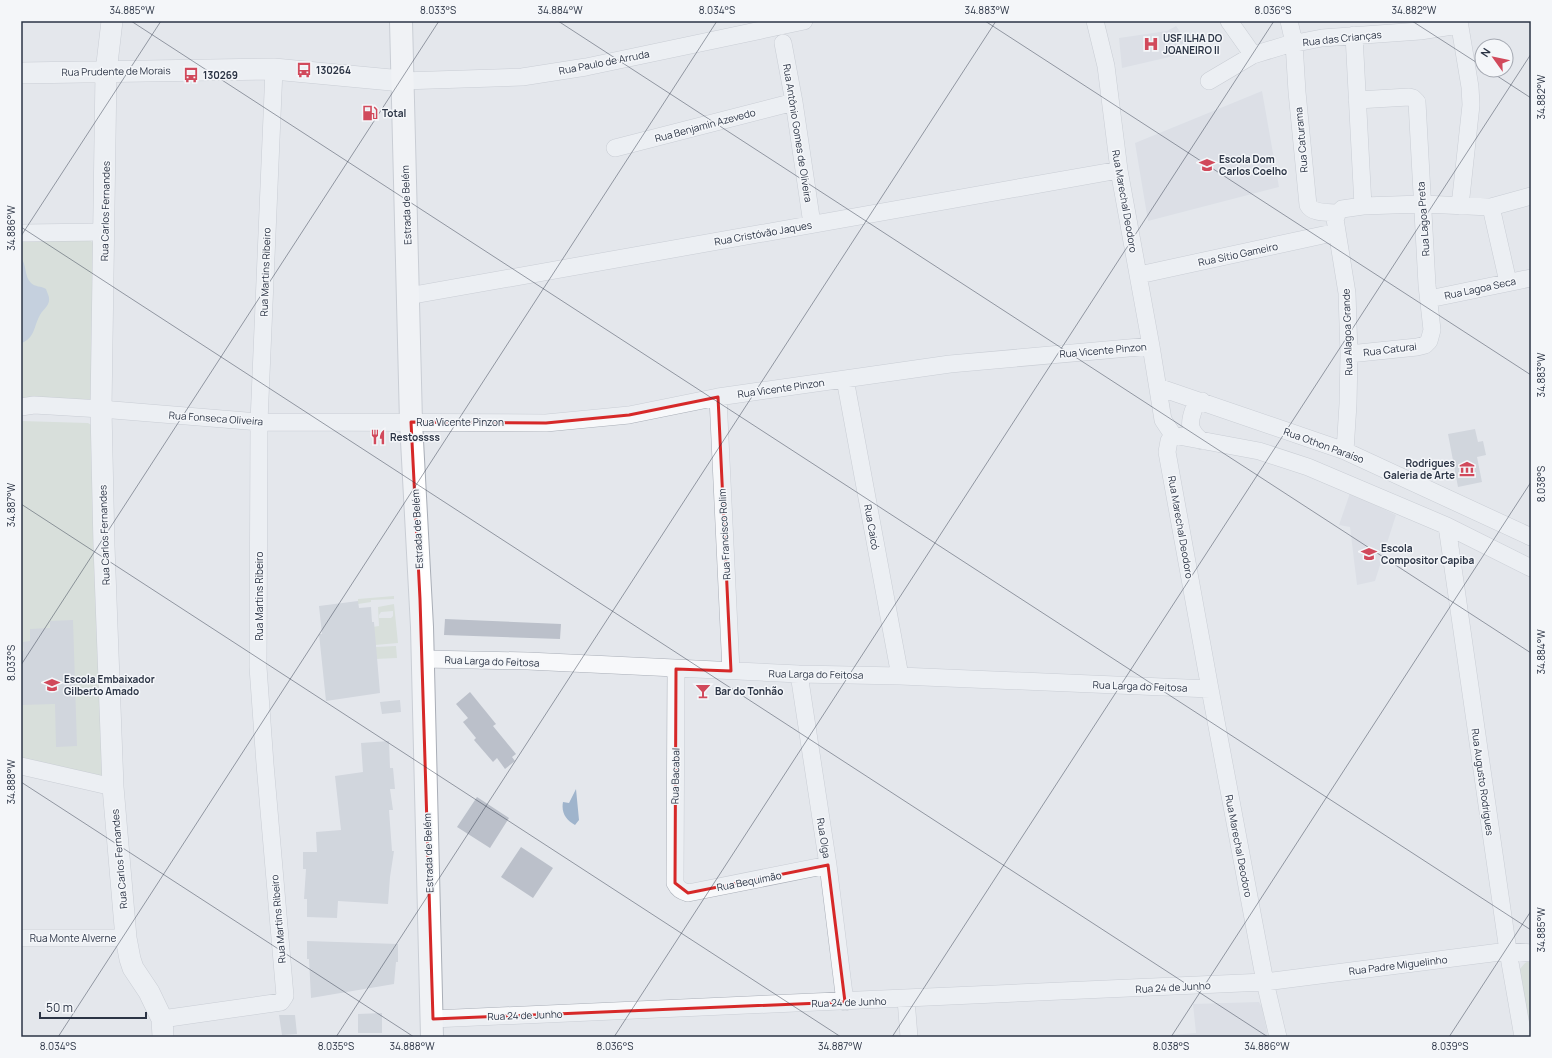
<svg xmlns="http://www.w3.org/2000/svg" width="1552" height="1058" font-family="Manrope,sans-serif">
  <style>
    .built { fill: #d2d6de }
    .green { fill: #c9d6c5; fill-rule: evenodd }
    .water { fill: #9fb4cc }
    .building { fill: #bbc0ca }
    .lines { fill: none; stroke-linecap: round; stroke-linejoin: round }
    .minor-casing { stroke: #a9aeb7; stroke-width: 18 }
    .tertiary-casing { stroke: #a9aeb7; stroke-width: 22 }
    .secondary-casing { stroke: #a9aeb7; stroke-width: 24 }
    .minor { stroke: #f7f8fa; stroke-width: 17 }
    .tertiary { stroke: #f7f8fa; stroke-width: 21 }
    .secondary { stroke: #fff; stroke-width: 22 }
    .marked { fill: none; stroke: #d62828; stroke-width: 3; stroke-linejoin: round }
    .ticks { fill: none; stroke: #2b3445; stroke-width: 1; stroke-opacity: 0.45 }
    .labels { text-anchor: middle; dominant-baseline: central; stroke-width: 3; stroke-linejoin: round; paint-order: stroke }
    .poi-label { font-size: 10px; font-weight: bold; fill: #2b3445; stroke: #f4f6f9; text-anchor: start }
    .street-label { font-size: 10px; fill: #2b3445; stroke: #f4f6f9 }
    .neatline { fill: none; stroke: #2b3445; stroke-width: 1.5 }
    .ticks-label { font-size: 10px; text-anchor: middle; fill: #2b3445 }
  </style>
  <rect width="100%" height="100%" fill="#e4e7ec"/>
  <path class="built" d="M1176 26 1187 41 1177 47 1178 55 1122 68 1119 38 1167 31Z
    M1262 91 1279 187 1148 221 1135 143Z
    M1350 493 1396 515 1375 581 1357 585 1350 527 1339 525Z
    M1259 1002 1262 1007 1268 1037H1144L1196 1033 1193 1004Z"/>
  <path class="green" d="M21 238 89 240 95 244 93 401 21 404Z
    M21 421 88 423 93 426 105 770 101 777 21 760Z
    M394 596V599L371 600V602L358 604V599Z
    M394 604 398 643 375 645 372 627 379 626 378 607ZM393 611V616L391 618H379V615L381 612Z
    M396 646 397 658 375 659V647Z
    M1531 960V1037L1519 970 1525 963Z"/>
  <path class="water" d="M21 258C27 265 24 276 31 283 35 287 41 286 46 289 47 292 49 296 49 298 50 306 43 309 40 315 34 325 35 339 21 343Z
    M576 789 579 820 575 825C566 820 561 813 563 802L569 803Z"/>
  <path class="building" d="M1475 429 1478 442 1483 441 1486 455 1477 457 1482 482 1458 487 1448 434Z
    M358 601 359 608 371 607 372 622H374L380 693 326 701 319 634H322L319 606Z
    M445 619 561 624 560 639 444 635Z
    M73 620 77 746 56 747 55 704 21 705V651H24L23 642 30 641V629L50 628V621Z
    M470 692 496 724 493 726 516 754 512 757 515 761 505 769 497 758 493 762 474 740 476 738 463 722 468 718 456 704Z
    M400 700 401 712 382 714 380 702Z
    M389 741 390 768H393L395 789H390L393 810H389L392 851H394L390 877 388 904 338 901 337 918 307 917V899H304L306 869H303V852H317L316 832 341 830 335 776 363 772 361 743Z
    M477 797 509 818 490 848 457 827Z
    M521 847 553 868 533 898 501 877Z
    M307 941 398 944V962H396L394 984 311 998 309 959H307Z
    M382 1013V1033H358V1014Z
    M279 1015H295L297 1034 282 1035Z"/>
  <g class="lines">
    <defs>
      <path id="minor" d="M1095 21 1106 66 1119 170 1151 346 1163 420 1173 435
        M1229 21 1253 55
        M1289 21 1294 43 1297 92 1308 205C1313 214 1328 212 1338 213
        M1459 21 1470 87 1471 105 1460 206
        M1354 35 1363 206
        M783 43 794 102 812 224
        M402 81 522 77 586 67 804 21
        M1209 81 1253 55 1286 45 1322 38 1420 31 1459 25
        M615 148 794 102
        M1491 207 1508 282
        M21 233 105 232
        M1139 275 1337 232
        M408 296 1119 170
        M1429 299 1531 278
        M1349 354 1417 347 1425 345 1429 341 1432 330 1427 285 1417 102 1413 98 1409 97 1357 100
        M845 379 900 676
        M1158 387 1345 451 1531 537
        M718 397 731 671
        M21 407 34 405 101 409 259 422 546 423 629 415 718 397 950 364 1151 346
        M1173 435 1169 441 1167 452 1210 689 1265 982 1278 1037
        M1173 435 1259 451 1308 467 1447 526 1531 568
        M1202 441C1187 430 1189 421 1195 406L1202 401
        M1345 451 1348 404 1349 354 1347 293 1335 219 1338 213 1342 209 1363 206 1422 204 1491 207 1531 196
        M1447 526 1508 951 1523 1037
        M423 659 528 661 799 674 900 676 1210 689
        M676 669 675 883C678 889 681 891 688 893L828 865
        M799 674 828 865 845 1002
        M21 766 113 787
        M21 938H126
        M906 999 909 1037
        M162 1019 281 1002 285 996 265 764 258 667 259 422 274 69
        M433 1019 1265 982 1508 951 1531 953"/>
      <path id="tertiary" d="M112 21 106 72 101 409 104 546 113 787 126 938 130 959 133 968 149 992 162 1019 163 1037
        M21 73 274 69 402 81"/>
      <path id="secondary" d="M401 21 411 422 422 627 432 1037"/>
    </defs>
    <use href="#minor" class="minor-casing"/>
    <use href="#tertiary" class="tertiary-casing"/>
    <use href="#secondary" class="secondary-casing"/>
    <use href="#minor" class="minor"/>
    <use href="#tertiary" class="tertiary"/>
    <use href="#secondary" class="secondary"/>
  </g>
  <path d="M0 0H1552V1058H0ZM718 397 731 671 676 669 675 883 688 893 828 865 845 1002 433 1019 420 599 411 422 546 423 629 415Z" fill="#e4e7ec" fill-opacity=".55" fill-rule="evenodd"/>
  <path class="marked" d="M718 397 731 671 676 669 675 883 688 893 828 865 845 1002 433 1019 420 599 411 422 546 423 629 415Z"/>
  <path class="ticks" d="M131 21 1531 930M558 21 1531 653M985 21 1531 375M1412 21 1482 66M1488 70 1531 98M21 227 1268 1037M21 236 161 21M21 504 841 1037M21 665 439 21M21 782 414 1037M58 1037 717 21M336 1037 996 21M614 1037 1274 21M892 1037 1531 54M1171 1037 1531 482M1449 1037 1531 911"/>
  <defs>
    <symbol id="hospital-bare" viewBox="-9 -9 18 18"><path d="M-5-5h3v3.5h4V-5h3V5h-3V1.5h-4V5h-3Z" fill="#d1495b" stroke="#f4f6f9" stroke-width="2.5" paint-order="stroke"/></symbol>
    <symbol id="bus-bare" viewBox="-9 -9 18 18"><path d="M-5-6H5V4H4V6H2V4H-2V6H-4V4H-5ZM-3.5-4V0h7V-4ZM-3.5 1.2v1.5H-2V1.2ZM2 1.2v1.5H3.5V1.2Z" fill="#d1495b" stroke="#f4f6f9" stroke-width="2.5" paint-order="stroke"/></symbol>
    <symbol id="fuel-bare" viewBox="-9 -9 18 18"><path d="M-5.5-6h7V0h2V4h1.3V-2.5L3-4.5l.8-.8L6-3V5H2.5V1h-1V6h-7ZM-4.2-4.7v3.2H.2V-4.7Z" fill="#d1495b" stroke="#f4f6f9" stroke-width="2.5" paint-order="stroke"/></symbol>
    <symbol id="school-bare" viewBox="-9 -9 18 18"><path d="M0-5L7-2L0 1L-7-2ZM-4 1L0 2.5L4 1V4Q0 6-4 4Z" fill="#d1495b" stroke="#f4f6f9" stroke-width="2.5" paint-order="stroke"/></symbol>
    <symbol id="restaurant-bare" viewBox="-9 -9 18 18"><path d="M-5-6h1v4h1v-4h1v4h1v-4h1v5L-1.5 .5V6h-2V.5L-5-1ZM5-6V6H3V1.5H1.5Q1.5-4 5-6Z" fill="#d1495b" stroke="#f4f6f9" stroke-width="2.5" paint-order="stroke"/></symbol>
    <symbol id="museum-bare" viewBox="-9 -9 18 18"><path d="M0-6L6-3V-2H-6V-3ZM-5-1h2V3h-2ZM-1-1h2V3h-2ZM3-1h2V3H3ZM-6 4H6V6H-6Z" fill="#d1495b" stroke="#f4f6f9" stroke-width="2.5" paint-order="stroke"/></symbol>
    <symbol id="bar-bare" viewBox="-9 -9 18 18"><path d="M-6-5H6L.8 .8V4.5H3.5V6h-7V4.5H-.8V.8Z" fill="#d1495b" stroke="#f4f6f9" stroke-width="2.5" paint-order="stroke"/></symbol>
  </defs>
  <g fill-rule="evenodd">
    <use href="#hospital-bare" x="1140" y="33" width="22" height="22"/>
    <use href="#bus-bare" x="293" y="59" width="22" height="22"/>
    <use href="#bus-bare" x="180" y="64" width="22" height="22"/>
    <use href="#fuel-bare" x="359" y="102" width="22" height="22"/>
    <use href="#school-bare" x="1196" y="154" width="22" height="22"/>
    <use href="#restaurant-bare" x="367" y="426" width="22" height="22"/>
    <use href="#museum-bare" x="1456" y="458" width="22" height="22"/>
    <use href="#school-bare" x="1358" y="543" width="22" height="22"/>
    <use href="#school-bare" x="41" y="674" width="22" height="22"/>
    <use href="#bar-bare" x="692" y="680" width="22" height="22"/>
  </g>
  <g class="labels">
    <g class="poi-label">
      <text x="1163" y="38">USF ILHA DO<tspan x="1163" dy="12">JOANEIRO II</tspan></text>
      <text x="316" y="70">130264</text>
      <text x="203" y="75">130269</text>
      <text x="382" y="113">Total</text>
      <text x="1219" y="159">Escola Dom<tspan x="1219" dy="12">Carlos Coelho</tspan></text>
      <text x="390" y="437">Restossss</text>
      <text x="1455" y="463" text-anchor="end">Rodrigues<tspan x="1455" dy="12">Galeria de Arte</tspan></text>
      <text x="1381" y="548">Escola<tspan x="1381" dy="12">Compositor Capiba</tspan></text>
      <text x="64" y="679">Escola Embaixador<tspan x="64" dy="12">Gilberto Amado</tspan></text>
      <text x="715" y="691">Bar do Tonhão</text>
    </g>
    <g class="street-label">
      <text transform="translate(1342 38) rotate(-6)">Rua das Crianças</text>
      <text transform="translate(604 62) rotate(-11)">Rua Paulo de Arruda</text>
      <text transform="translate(116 71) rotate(-1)">Rua Prudente de Morais</text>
      <text transform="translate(705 125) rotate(-15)">Rua Benjamin Azevedo</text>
      <text transform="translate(798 133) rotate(81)">Rua Antônio Gomes de Oliveira</text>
      <text transform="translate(1301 140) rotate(-95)">Rua Caturama</text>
      <text transform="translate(1125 201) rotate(80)">Rua Marechal Deodoro</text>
      <text transform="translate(406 205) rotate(-92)">Estrada de Belém</text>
      <text transform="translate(105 211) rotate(-89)">Rua Carlos Fernandes</text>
      <text transform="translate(1423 219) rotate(-94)">Rua Lagoa Preta</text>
      <text transform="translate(763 233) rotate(-10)">Rua Cristóvão Jaques</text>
      <text transform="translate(1238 254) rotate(-12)">Rua Sítio Gameiro</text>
      <text transform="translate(265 272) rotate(-88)">Rua Martins Ribeiro</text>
      <text transform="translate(1480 288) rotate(-12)">Rua Lagoa Seca</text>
      <text transform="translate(1347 332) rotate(-92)">Rua Alagoa Grande</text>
      <text transform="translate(1390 349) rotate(-7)">Rua Caturai</text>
      <text transform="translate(1103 350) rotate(-5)">Rua Vicente Pinzon</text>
      <text transform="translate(781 388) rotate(-8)">Rua Vicente Pinzon</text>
      <text transform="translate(216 418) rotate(4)">Rua Fonseca Oliveira</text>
      <text x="460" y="422">Rua Vicente Pinzon</text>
      <text transform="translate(1324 445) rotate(20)">Rua Othon Paraíso</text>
      <text transform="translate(872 527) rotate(80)">Rua Caicó</text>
      <text transform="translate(1181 527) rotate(80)">Rua Marechal Deodoro</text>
      <text transform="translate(417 529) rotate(-93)">Estrada de Belém</text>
      <text transform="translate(724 534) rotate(-93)">Rua Francisco Rolim</text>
      <text transform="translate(104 535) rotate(-92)">Rua Carlos Fernandes</text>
      <text transform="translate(259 596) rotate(-90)">Rua Martins Ribeiro</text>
      <text transform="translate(492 661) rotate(2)">Rua Larga do Feitosa</text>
      <text transform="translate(816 674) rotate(1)">Rua Larga do Feitosa</text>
      <text transform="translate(1140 686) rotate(2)">Rua Larga do Feitosa</text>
      <text transform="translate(675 776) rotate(-89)">Rua Bacabal</text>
      <text transform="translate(1483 782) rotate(82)">Rua Augusto Rodrigues</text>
      <text transform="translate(824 838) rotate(81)">Rua Olga</text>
      <text transform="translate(1239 846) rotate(79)">Rua Marechal Deodoro</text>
      <text transform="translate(428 853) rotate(-92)">Estrada de Belém</text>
      <text transform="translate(119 859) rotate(-95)">Rua Carlos Fernandes</text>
      <text transform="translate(749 881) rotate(-11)">Rua Bequimão</text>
      <text transform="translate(278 919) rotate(-95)">Rua Martins Ribeiro</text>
      <text x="73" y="938">Rua Monte Alverne</text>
      <text transform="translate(1398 965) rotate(-7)">Rua Padre Miguelinho</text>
      <text transform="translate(1173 987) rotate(-3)">Rua 24 de Junho</text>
      <text transform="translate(849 1002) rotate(-2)">Rua 24 de Junho</text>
      <text transform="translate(525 1015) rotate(-2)">Rua 24 de Junho</text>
    </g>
  </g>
  <rect width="1552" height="1058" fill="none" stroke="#f4f6f9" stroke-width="44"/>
  <g transform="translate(1494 58) rotate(303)"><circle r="19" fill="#f4f6f9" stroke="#a4a8b1"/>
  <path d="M0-3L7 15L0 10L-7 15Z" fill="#d1495b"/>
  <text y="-6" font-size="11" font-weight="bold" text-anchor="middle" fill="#2b3445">N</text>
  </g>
  <path d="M40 1012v6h106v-6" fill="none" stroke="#2b3445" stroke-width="2"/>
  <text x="46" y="1012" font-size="12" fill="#2b3445" stroke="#f4f6f9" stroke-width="3" paint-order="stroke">50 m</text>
  <rect x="22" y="22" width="1508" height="1014" class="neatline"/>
  <g class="ticks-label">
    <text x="132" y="14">34.885°W</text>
    <text x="438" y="14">8.033°S</text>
    <text x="560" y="14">34.884°W</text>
    <text x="717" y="14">8.034°S</text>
    <text x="987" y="14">34.883°W</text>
    <text x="1273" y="14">8.036°S</text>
    <text x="1414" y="14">34.882°W</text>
    <text transform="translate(1541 97) rotate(-90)" y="4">34.882°W</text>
    <text transform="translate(11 228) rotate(-90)" y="4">34.886°W</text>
    <text transform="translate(1541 375) rotate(-90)" y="4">34.883°W</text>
    <text transform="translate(1541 484) rotate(-90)" y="4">8.038°S</text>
    <text transform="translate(11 505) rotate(-90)" y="4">34.887°W</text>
    <text transform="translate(1541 652) rotate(-90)" y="4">34.884°W</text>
    <text transform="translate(11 663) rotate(-90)" y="4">8.033°S</text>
    <text transform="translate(11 782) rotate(-90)" y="4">34.888°W</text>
    <text transform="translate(1541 930) rotate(-90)" y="4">34.885°W</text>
    <text x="58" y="1050">8.034°S</text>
    <text x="336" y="1050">8.035°S</text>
    <text x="412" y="1050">34.888°W</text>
    <text x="615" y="1050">8.036°S</text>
    <text x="840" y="1050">34.887°W</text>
    <text x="1171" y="1050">8.038°S</text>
    <text x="1267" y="1050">34.886°W</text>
    <text x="1450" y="1050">8.039°S</text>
  </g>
</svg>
